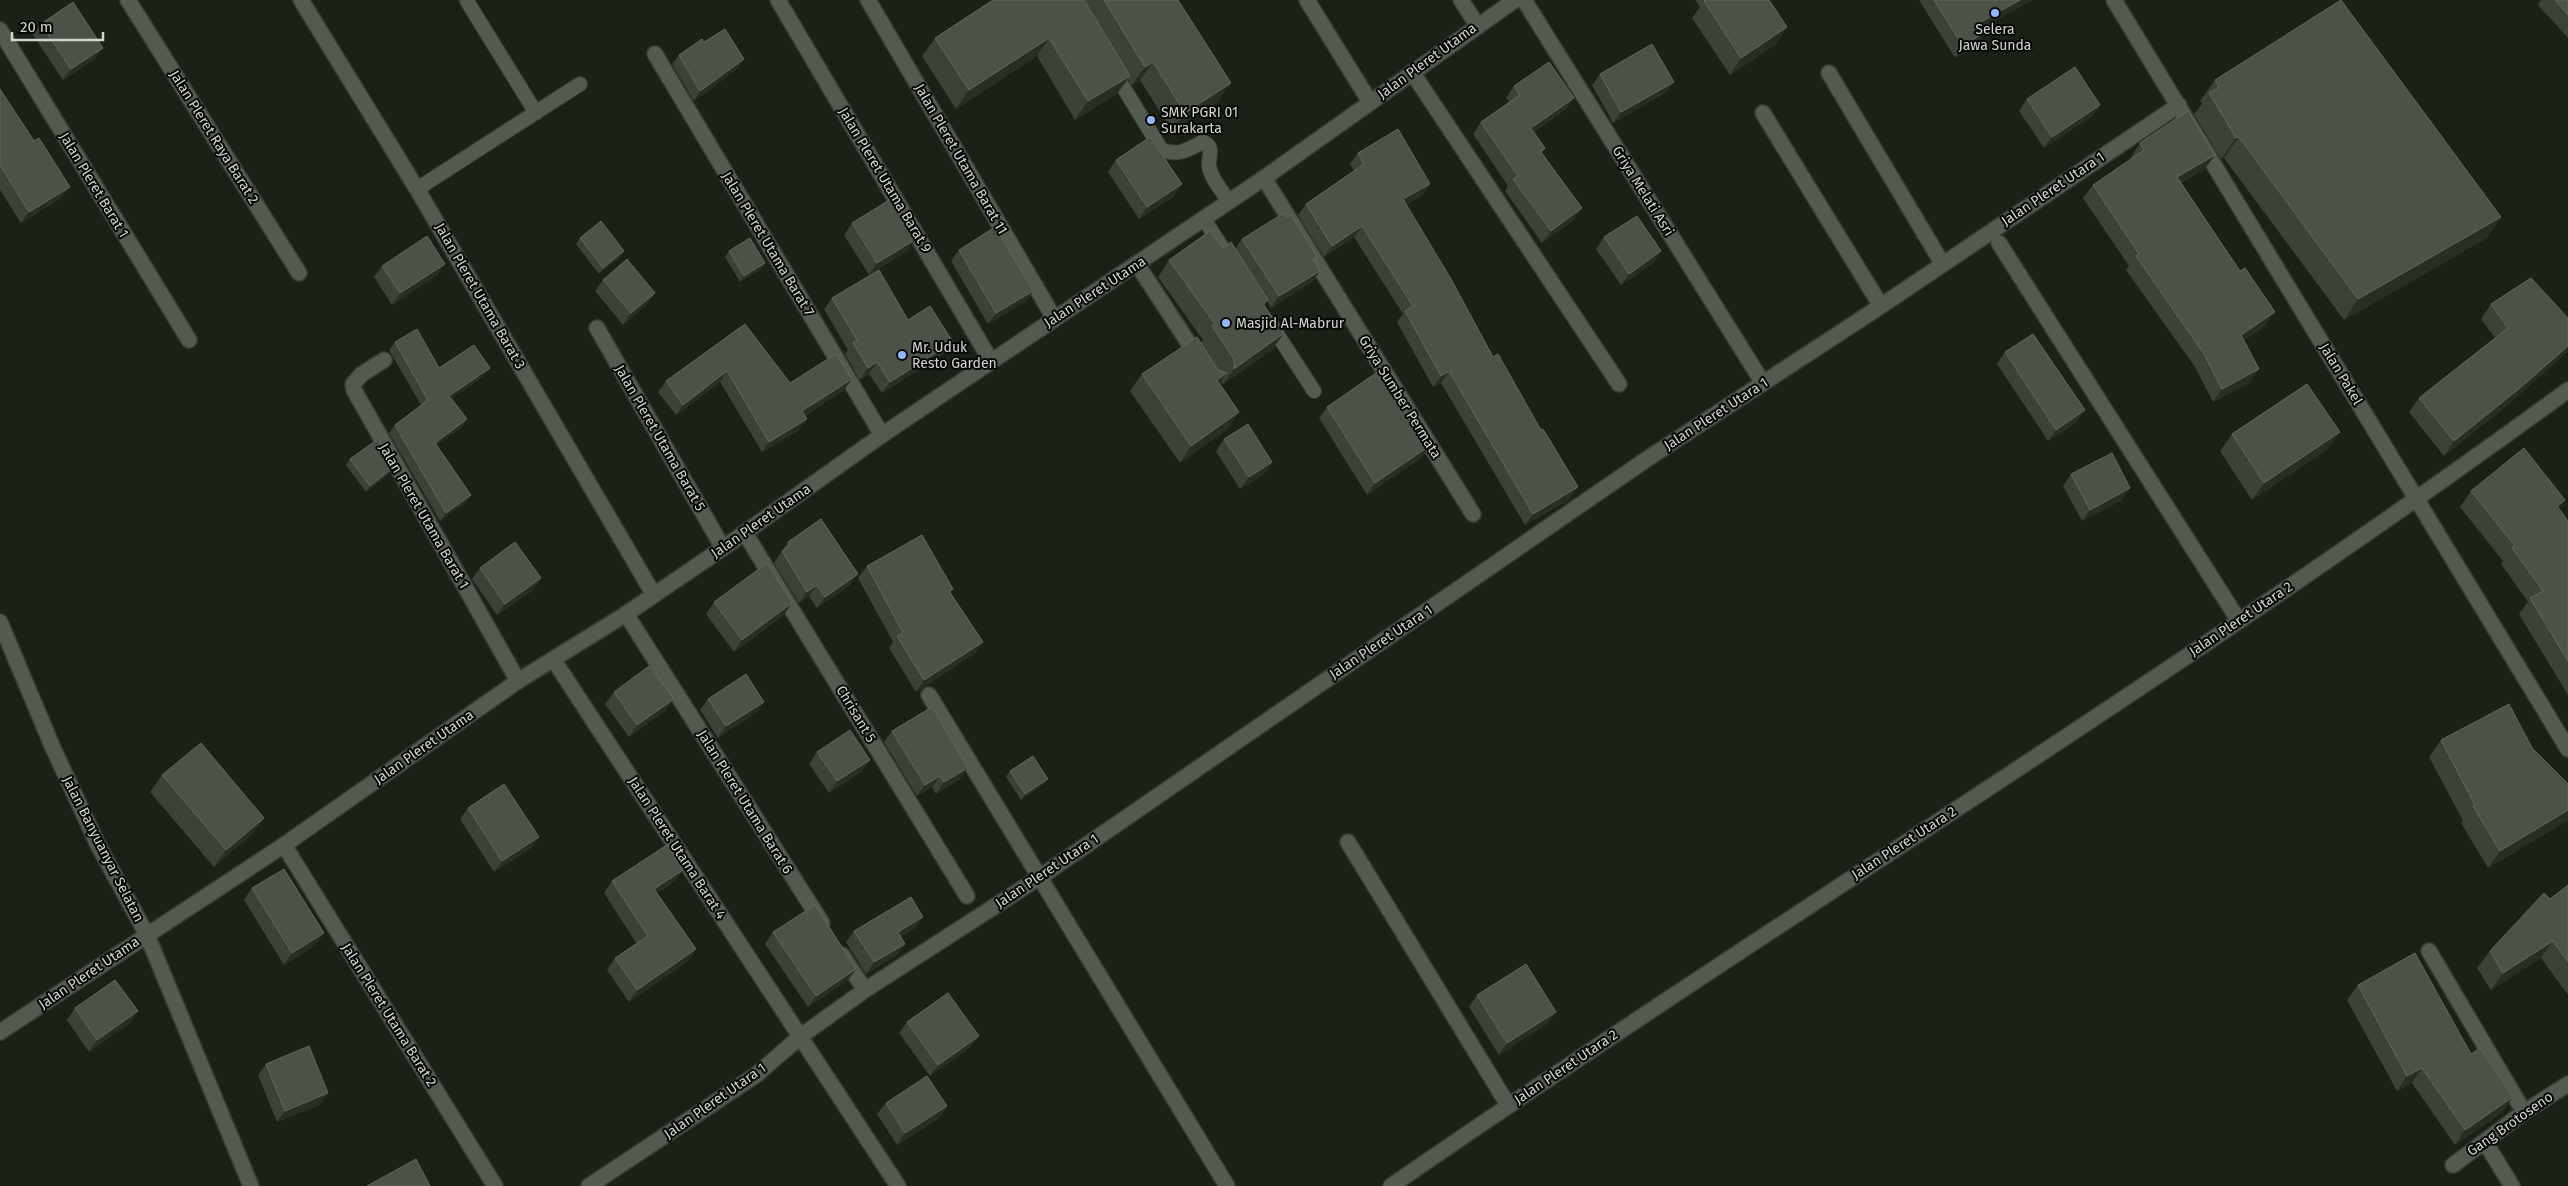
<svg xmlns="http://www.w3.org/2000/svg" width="2568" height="1186" font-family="'Fira Sans',sans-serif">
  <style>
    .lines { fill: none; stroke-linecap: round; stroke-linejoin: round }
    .service-casing { stroke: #363b34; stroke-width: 16 }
    .minor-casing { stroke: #363b34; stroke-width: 18 }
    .tertiary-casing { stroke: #363b34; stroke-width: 18 }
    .service { stroke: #535a4f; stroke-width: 14 }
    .minor { stroke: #535a4f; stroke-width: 15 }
    .tertiary { stroke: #535a4f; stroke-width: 15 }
    .wall { fill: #3b4237 }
    .shaded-wall { fill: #272e24 }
    .building { fill: #4b5248; stroke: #60675d }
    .poi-dot { fill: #92b7fd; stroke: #070906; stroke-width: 2 }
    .labels { text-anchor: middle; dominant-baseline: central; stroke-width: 4; stroke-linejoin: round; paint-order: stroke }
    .poi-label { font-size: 14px; fill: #d1d6cf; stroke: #070906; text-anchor: start }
    .street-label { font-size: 14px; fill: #d1d6cf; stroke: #070906 }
  </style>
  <rect width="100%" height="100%" fill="#1a2117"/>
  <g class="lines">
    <defs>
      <path id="service" d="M467 1 536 113
        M1114 72 1161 149C1177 157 1187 150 1203 142 1215 147 1208 156 1209 166 1211 179 1222 191 1229 201
        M417 189 580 84
        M1204 219 1225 252
        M1270 323 1314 391"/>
      <path id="minor" d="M128 0 299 273
        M301 0 417 189 654 595
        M778 0 991 361
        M868 0 1054 318
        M1307 0 1370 102
        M1461 0 1477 25
        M1524 0 1763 383
        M0 30 189 340
        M655 54 882 435
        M1412 72 1619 384
        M1829 73 1942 263
        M1763 113 1881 306
        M1264 178 1473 514
        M1999 243 2239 621
        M1137 264 1199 359
        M597 328 723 548
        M384 360 362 374 353 384 354 390 518 681
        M745 533 967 896
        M626 614 822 923
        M553 659 898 1186
        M929 695 1227 1186
        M1348 842 1508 1105
        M284 845 495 1186
        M2429 951 2524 1112
        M842 955 865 990
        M2485 1142 2512 1186
        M2453 1165 2524 1112 2568 1084
        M589 1186 756 1075 801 1036 865 990 1040 877 1647 459 1881 306 2179 105
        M1391 1186C1781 917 2186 670 2568 390"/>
      <path id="tertiary" d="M2114 0 2568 749
        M0 622 53 748 98 845 147 935 251 1186
        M0 1032 284 845 518 681 626 614 723 548 882 435 1264 178 1515 0"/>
    </defs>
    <use href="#service" class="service-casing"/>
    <use href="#minor" class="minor-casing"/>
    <use href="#tertiary" class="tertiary-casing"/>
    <use href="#service" class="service"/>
    <use href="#minor" class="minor"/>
    <use href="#tertiary" class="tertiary"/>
  </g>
  <path class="wall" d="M993 0H1178L1218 102 1172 131 1140 80 1132 85 1128 79 1117 94 1075 120 1037 56 956 109 922 56 935 38Z
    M1695 0H1769L1787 27 1776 44 1730 75 1692 18 1700 7Z
    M1919 0H2032L1982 28 1977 44 1955 58Z
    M2541 0H2568V38L2538 5Z
    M41 24 95 59 63 80 33 35Z
    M679 55 744 59 738 68 694 101 672 64Z
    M1600 74 1674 82 1665 93 1613 123 1592 85Z
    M2215 80 2501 217 2487 238 2344 320 2224 158 2221 159 2194 114 2202 104 2200 101Z
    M1514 86 1574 98 1566 109 1534 132 1542 153 1574 220 1542 243 1505 191 1508 186 1473 134 1481 122 1509 102 1506 98Z
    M0 89 61 198 21 223 0 190Z
    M2027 99 2100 105 2092 116 2044 148 2019 111Z
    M2140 143 2205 169 2181 183 2265 326 2244 340 2249 383 2213 402 2195 367 2126 270 2129 266 2083 198 2093 185 2132 159 2131 157Z
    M1358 153 1430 184 1422 196 1406 204 1493 357 1570 499 1525 525 1441 383 1433 387 1397 322 1403 314 1354 237 1324 257 1298 215 1306 204 1354 171 1350 164Z
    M1116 160 1174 196 1139 219 1108 172Z
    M852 223 908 250 869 275 844 235Z
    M1604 237 1661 251 1653 263 1621 285 1596 249Z
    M580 238 624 251 620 257 599 274 576 244Z
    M1242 239 1314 261 1320 271 1312 282 1271 308 1267 301 1264 306 1284 333 1272 350 1222 385V381L1220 384 1228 429 1180 463 1130 391 1142 374 1200 343 1203 340 1158 277 1169 260 1223 248 1235 249Z
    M959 250 1033 291 1025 302 988 324 951 261Z
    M729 251 765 263 761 269 740 282 725 257Z
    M445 264 437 275 392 305 374 277 382 266Z
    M603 280 655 293 647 304 623 325 595 291Z
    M832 298 908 320 945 353 882 393 869 374 860 380 845 354 848 350 824 309Z
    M2491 304 2568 318V351L2510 403 2444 456 2409 412 2419 398 2495 338 2481 319Z
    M745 324 790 383 852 379 844 390 805 416 799 430 762 452 720 382 676 415 658 392 666 381Z
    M395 342 439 368 484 376 452 398 467 419 461 428 437 445 471 495 465 503 440 521 389 433 395 425 421 405 389 350Z
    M2005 352 2077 422 2048 441 1997 364Z
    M1327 407 1420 459 1367 495 1319 418Z
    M2232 434 2328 449 2252 500 2220 451Z
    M1224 439 1272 462 1264 474 1240 489 1216 451Z
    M350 459 390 473 366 492 346 465Z
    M2071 474 2122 500 2082 521 2063 486Z
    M2471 491 2559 508 2568 521V695L2519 614 2528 602 2501 564 2503 561 2460 507Z
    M788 542 850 585 817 608 809 596 799 603 774 563Z
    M867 566 953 589 950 593 975 653 916 692 889 648 893 642 858 578Z
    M480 568 541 578 533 590 497 615 472 579Z
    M714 602 784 615 734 652 706 614Z
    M614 692 666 710 629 737 605 704Z
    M708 699 764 702 756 713 718 738 700 710Z
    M892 731 960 779 936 794 932 787 917 796 884 742Z
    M2441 740 2532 748 2568 784V820L2488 868 2461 823 2463 821 2429 757Z
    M817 752 862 771 829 793 809 764Z
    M1010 771 1044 784 1021 800 1006 777Z
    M162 775 264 818 252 834 214 867 150 792Z
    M468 808 539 837 531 848 494 872 460 819Z
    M683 870 675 881 657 893 696 949 688 961 629 1002 607 970 615 958 637 944 604 893 612 881Z
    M2568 885V995L2541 958 2491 990 2477 968 2490 951Z
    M252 888 316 945 284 965 244 900Z
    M915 928 900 937 905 944 897 955 866 974 846 942 854 931Z
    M773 932 848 980 808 1007 765 944Z
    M2358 985 2503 1112 2455 1145 2412 1083 2397 1091 2347 1000Z
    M1477 995 1556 1012 1548 1023 1499 1055 1469 1007Z
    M75 1008 138 1011 130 1023 89 1052 67 1020Z
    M907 1022 979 1036 970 1047 930 1076 899 1033Z
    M266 1064 320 1105 277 1122 258 1075Z
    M886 1103 947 1106 939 1118 897 1145 877 1114Z"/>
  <path class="shaded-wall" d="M2020 0H2032L1971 35 1979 23Z
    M1787 27 1776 44 1730 75 1741 58Z
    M1985 32 1977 44 1955 58 1963 46Z
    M1049 38 1037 56 956 109 969 90Z
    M103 48 95 59 63 80 71 69Z
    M744 59 738 68 694 101 700 91Z
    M1153 62 1140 80 1132 85 1145 67Z
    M1130 76 1117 94 1075 120 1088 101Z
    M1674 82 1665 93 1613 123 1621 112Z
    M1231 83 1218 102 1172 131 1185 113Z
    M1574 98 1566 109 1523 140 1531 128Z
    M2100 105 2092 116 2044 148 2052 137Z
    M2239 137 2224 158 2221 159 2236 138Z
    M2215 155 2205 169 2168 190 2177 177Z
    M1182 184 1174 196 1139 219 1147 207Z
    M1430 184 1422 196 1395 211 1403 199Z
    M70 187 61 198 21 223 29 212Z
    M1582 208 1574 220 1542 243 1551 231Z
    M2501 217 2487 238 2344 320 2358 299Z
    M1362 226 1354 237 1324 257 1332 246Z
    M916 239 908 250 869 275 877 263Z
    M624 251 620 257 599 274 603 268Z
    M1661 251 1653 263 1621 285 1629 274Z
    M765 263 761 269 740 282 744 276Z
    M445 264 437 275 392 305 400 293Z
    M1320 271 1312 282 1271 308 1279 296Z
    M1033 291 1025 302 988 324 996 313Z
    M655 293 647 304 623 325 631 313Z
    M2275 312 2265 326 2231 348 2241 335Z
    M1284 333 1272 350 1222 385 1234 369Z
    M953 342 945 353 882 393 890 382Z
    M2568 346V351L2510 403 2444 456 2454 441Z
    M877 362 869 374 860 380 868 368Z
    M490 368 484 376 444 404 449 396Z
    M2259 369 2249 383 2213 402 2222 389Z
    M727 371 720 382 676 415 683 405Z
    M1449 371 1441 383 1433 387 1441 376Z
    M1227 373 1215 390 1217 380Z
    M852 379 844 390 795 422 802 411Z
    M2085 410 2077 422 2048 441 2056 430Z
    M1239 412 1228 429 1180 463 1191 446Z
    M467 419 461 428 429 451 435 443Z
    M807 419 799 430 762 452 769 442Z
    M2340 432 2328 449 2252 500 2264 483Z
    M1428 447 1420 459 1367 495 1375 483Z
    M1272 462 1264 474 1240 489 1249 477Z
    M394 467 390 473 366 492 370 486Z
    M1578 487 1570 499 1525 525 1533 514Z
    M2130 488 2122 500 2082 521 2090 510Z
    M471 495 465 503 440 521 446 513Z
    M2565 500 2554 515 2557 506Z
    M858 574 850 585 817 608 825 597Z
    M541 578 533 590 497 615 505 604Z
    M817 585 809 596 799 603 807 592Z
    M792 603 784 615 734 652 742 640Z
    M983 642 975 653 916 692 924 680Z
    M674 699 666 710 629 737 637 725Z
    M764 702 756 713 718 738 726 726Z
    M870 760 862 771 829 793 837 781Z
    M968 768 960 779 936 794 944 782Z
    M940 776 932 787 917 796 925 785Z
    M1048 779 1044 784 1021 800 1025 794Z
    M2568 810V820L2488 868 2500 851Z
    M264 818 252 834 214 867 226 850Z
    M539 837 531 848 494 872 502 861Z
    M683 870 675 881 646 900 654 889Z
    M923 917 915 928 889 944 898 932Z
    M324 933 316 945 284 965 292 953Z
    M2553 941 2541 958 2491 990 2503 973Z
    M905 944 897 955 866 974 874 962Z
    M696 949 688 961 629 1002 637 990Z
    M856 969 848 980 808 1007 816 996Z
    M138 1011 130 1023 89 1052 97 1040Z
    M1556 1012 1548 1023 1499 1055 1507 1043Z
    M979 1036 970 1047 930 1076 938 1065Z
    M2422 1068 2412 1083 2397 1091 2407 1076Z
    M328 1093 320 1105 277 1122 285 1111Z
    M2513 1097 2503 1112 2455 1145 2465 1130Z
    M947 1106 939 1118 897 1145 905 1133Z"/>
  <path class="building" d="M993 0H1084L1130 76 1088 101 1049 38 969 90 935 38Z
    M1104 0H1178L1231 83 1185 113 1153 62 1145 67Z
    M1705 0H1769L1787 27 1741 58 1704 1Z
    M1934 0H2020L1979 23 1985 32 1963 46Z
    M2341 0 2501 217 2358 299 2239 137 2236 138 2209 93 2219 87 2215 80Z
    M2555 0H2568V15Z
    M73 2 103 48 71 69 41 24Z
    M725 29 744 59 700 91 679 55 702 39 704 42Z
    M1652 44 1674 82 1621 112 1600 74Z
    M1549 62 1574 98 1531 128 1545 148 1541 152 1582 208 1551 231 1513 179 1518 176 1481 122 1520 95 1514 86Z
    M2075 67 2100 105 2052 137 2027 99Z
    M0 89 34 141 39 138 70 187 29 212 0 165Z
    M2188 111 2215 155 2177 177 2240 271 2245 268 2275 312 2241 335 2259 369 2222 389 2204 354 2136 256 2139 254 2093 185 2144 150 2140 143Z
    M1398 129 1430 184 1403 199 1451 279 1493 357 1498 354 1541 430 1543 429 1578 487 1533 514 1449 371 1441 376 1405 311 1413 306 1362 226 1332 246 1306 204 1364 164 1358 153Z
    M1150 137 1182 184 1147 207 1116 160Z
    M891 199 916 239 877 263 852 223Z
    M1284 213 1287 217 1291 215 1317 257 1313 259 1320 271 1279 296 1242 239Z
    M1637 216 1661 251 1629 274 1604 237Z
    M601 221 624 251 603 268 580 238Z
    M995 227 1033 291 996 313 959 250Z
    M1210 231 1223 248 1231 242 1268 300 1263 304 1284 333 1234 369V359L1212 326 1215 324 1169 260Z
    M427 236 445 264 400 293 382 266Z
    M750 238 765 263 744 276 729 251Z
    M627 259 655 293 631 313 603 280Z
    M879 270 908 320 930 306 953 342 890 382 877 362 868 368 853 343 857 340 832 298Z
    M2531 278 2568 318V346L2520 388 2454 441 2419 398 2508 328 2491 304Z
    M745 324 790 383 836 354 852 379 802 411 807 419 769 442 727 371 683 405 666 381Z
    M417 329 439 368 474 345 490 368 449 396 467 419 435 443 471 495 446 513 395 425 428 400 395 342Z
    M2033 334 2085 410 2056 430 2005 352Z
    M1197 337 1218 370 1227 373 1217 380 1239 412 1191 446 1142 374Z
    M1379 371 1428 447 1375 483 1327 407Z
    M2307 384 2340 432 2264 483 2232 434Z
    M1248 424 1272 462 1249 477 1224 439Z
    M378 439 394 467 370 486 350 459Z
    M2524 448 2565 500 2557 506 2568 521V661L2530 598 2543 591 2512 548 2515 546 2471 491Z
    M2112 453 2130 488 2090 510 2071 474Z
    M821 519 858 574 825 597 817 585 807 592 782 551 790 545 788 542Z
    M922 535 953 589 949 591 983 642 924 680 897 636 903 633 867 566Z
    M515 542 541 578 505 604 480 568Z
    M767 563 792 603 742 640 714 602Z
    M649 666 674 699 637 725 614 692Z
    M746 674 764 702 726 726 708 699Z
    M2509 704 2532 748 2568 784V810L2500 851 2473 806 2475 805 2441 740Z
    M932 707 968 768 944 782 940 776 925 785 892 731Z
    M850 730 870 760 837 781 817 752Z
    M201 743 264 818 226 850 162 775Z
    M1033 756 1048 779 1025 794 1010 771Z
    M504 784 539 837 502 861 468 808Z
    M667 845 683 870 654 889 696 949 637 990 615 958 648 936 612 881Z
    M284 869 324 933 292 953 252 888Z
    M2568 885V962L2553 941 2503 973 2490 951 2544 893 2550 899Z
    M911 897 923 917 898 932 905 944 874 962 854 931Z
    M815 905 856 969 816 996 773 932Z
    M2415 953 2471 1054 2480 1048 2513 1097 2465 1130 2422 1068 2407 1076 2358 985Z
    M1526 964 1556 1012 1507 1043 1477 995Z
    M115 980 138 1011 97 1040 75 1008Z
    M948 993 979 1036 938 1065 907 1022Z
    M309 1046 328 1093 285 1111 266 1064Z
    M927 1076 947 1106 905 1133 886 1103Z
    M416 1159 430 1186H367Z"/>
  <g class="poi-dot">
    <circle cx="1995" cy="13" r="5"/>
    <circle cx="1151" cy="120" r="5"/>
    <circle cx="1226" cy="323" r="5"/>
    <circle cx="902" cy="355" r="5"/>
  </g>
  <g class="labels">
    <g class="poi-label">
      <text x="1995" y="29" text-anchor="middle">Selera<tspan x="1995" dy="16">Jawa Sunda</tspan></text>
      <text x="1161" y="112">SMK PGRI 01<tspan x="1161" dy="16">Surakarta</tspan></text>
      <text x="1236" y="323">Masjid Al-Mabrur</text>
      <text x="912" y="347">Mr. Uduk<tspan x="912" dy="16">Resto Garden</tspan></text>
    </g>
    <g class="street-label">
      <text transform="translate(1427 61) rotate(-36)">Jalan Pleret Utama</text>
      <text transform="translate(214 137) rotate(58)">Jalan Pleret Raya Barat 2</text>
      <text transform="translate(961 159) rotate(60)">Jalan Pleret Utama Barat 11</text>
      <text transform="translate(885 180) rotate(59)">Jalan Pleret Utama Barat 9</text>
      <text transform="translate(94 185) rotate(59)">Jalan Pleret Barat 1</text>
      <text transform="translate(2053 189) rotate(-34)">Jalan Pleret Utara 1</text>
      <text transform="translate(1643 191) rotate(58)">Griya Melati Asri</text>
      <text transform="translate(768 244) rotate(59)">Jalan Pleret Utama Barat 7</text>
      <text transform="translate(1095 292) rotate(-33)">Jalan Pleret Utama</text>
      <text transform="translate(480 296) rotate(60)">Jalan Pleret Utama Barat 3</text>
      <text transform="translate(2341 374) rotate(59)">Jalan Pakel</text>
      <text transform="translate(1400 397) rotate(58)">Griya Sumber Permata</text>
      <text transform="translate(1716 414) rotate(-33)">Jalan Pleret Utara 1</text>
      <text transform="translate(660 438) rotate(60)">Jalan Pleret Utama Barat 5</text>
      <text transform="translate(424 516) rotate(60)">Jalan Pleret Utama Barat 1</text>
      <text transform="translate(761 521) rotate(-35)">Jalan Pleret Utama</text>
      <text transform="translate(2241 619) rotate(-34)">Jalan Pleret Utara 2</text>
      <text transform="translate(1381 642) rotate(-34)">Jalan Pleret Utara 1</text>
      <text transform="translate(856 714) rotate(59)">Chrisant 5</text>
      <text transform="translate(424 747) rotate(-35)">Jalan Pleret Utama</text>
      <text transform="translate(745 802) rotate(58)">Jalan Pleret Utama Barat 6</text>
      <text transform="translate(1904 843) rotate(-33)">Jalan Pleret Utara 2</text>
      <text transform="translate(677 848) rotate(57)">Jalan Pleret Utama Barat 4</text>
      <text transform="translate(103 849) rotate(63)">Jalan Banyuanyar Selatan</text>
      <text transform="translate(1047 871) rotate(-34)">Jalan Pleret Utara 1</text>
      <text transform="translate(89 973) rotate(-34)">Jalan Pleret Utama</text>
      <text transform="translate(389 1015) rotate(58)">Jalan Pleret Utama Barat 2</text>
      <text transform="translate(1566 1067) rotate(-34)">Jalan Pleret Utara 2</text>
      <text transform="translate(715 1101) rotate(-35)">Jalan Pleret Utara 1</text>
      <text transform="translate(2510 1124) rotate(-35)">Gang Brotoseno</text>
    </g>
  </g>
  <path d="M12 32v8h91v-8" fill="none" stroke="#d1d6cf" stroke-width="2.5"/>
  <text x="20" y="32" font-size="15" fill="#d1d6cf" stroke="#070906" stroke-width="4" paint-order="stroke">20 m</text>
</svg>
